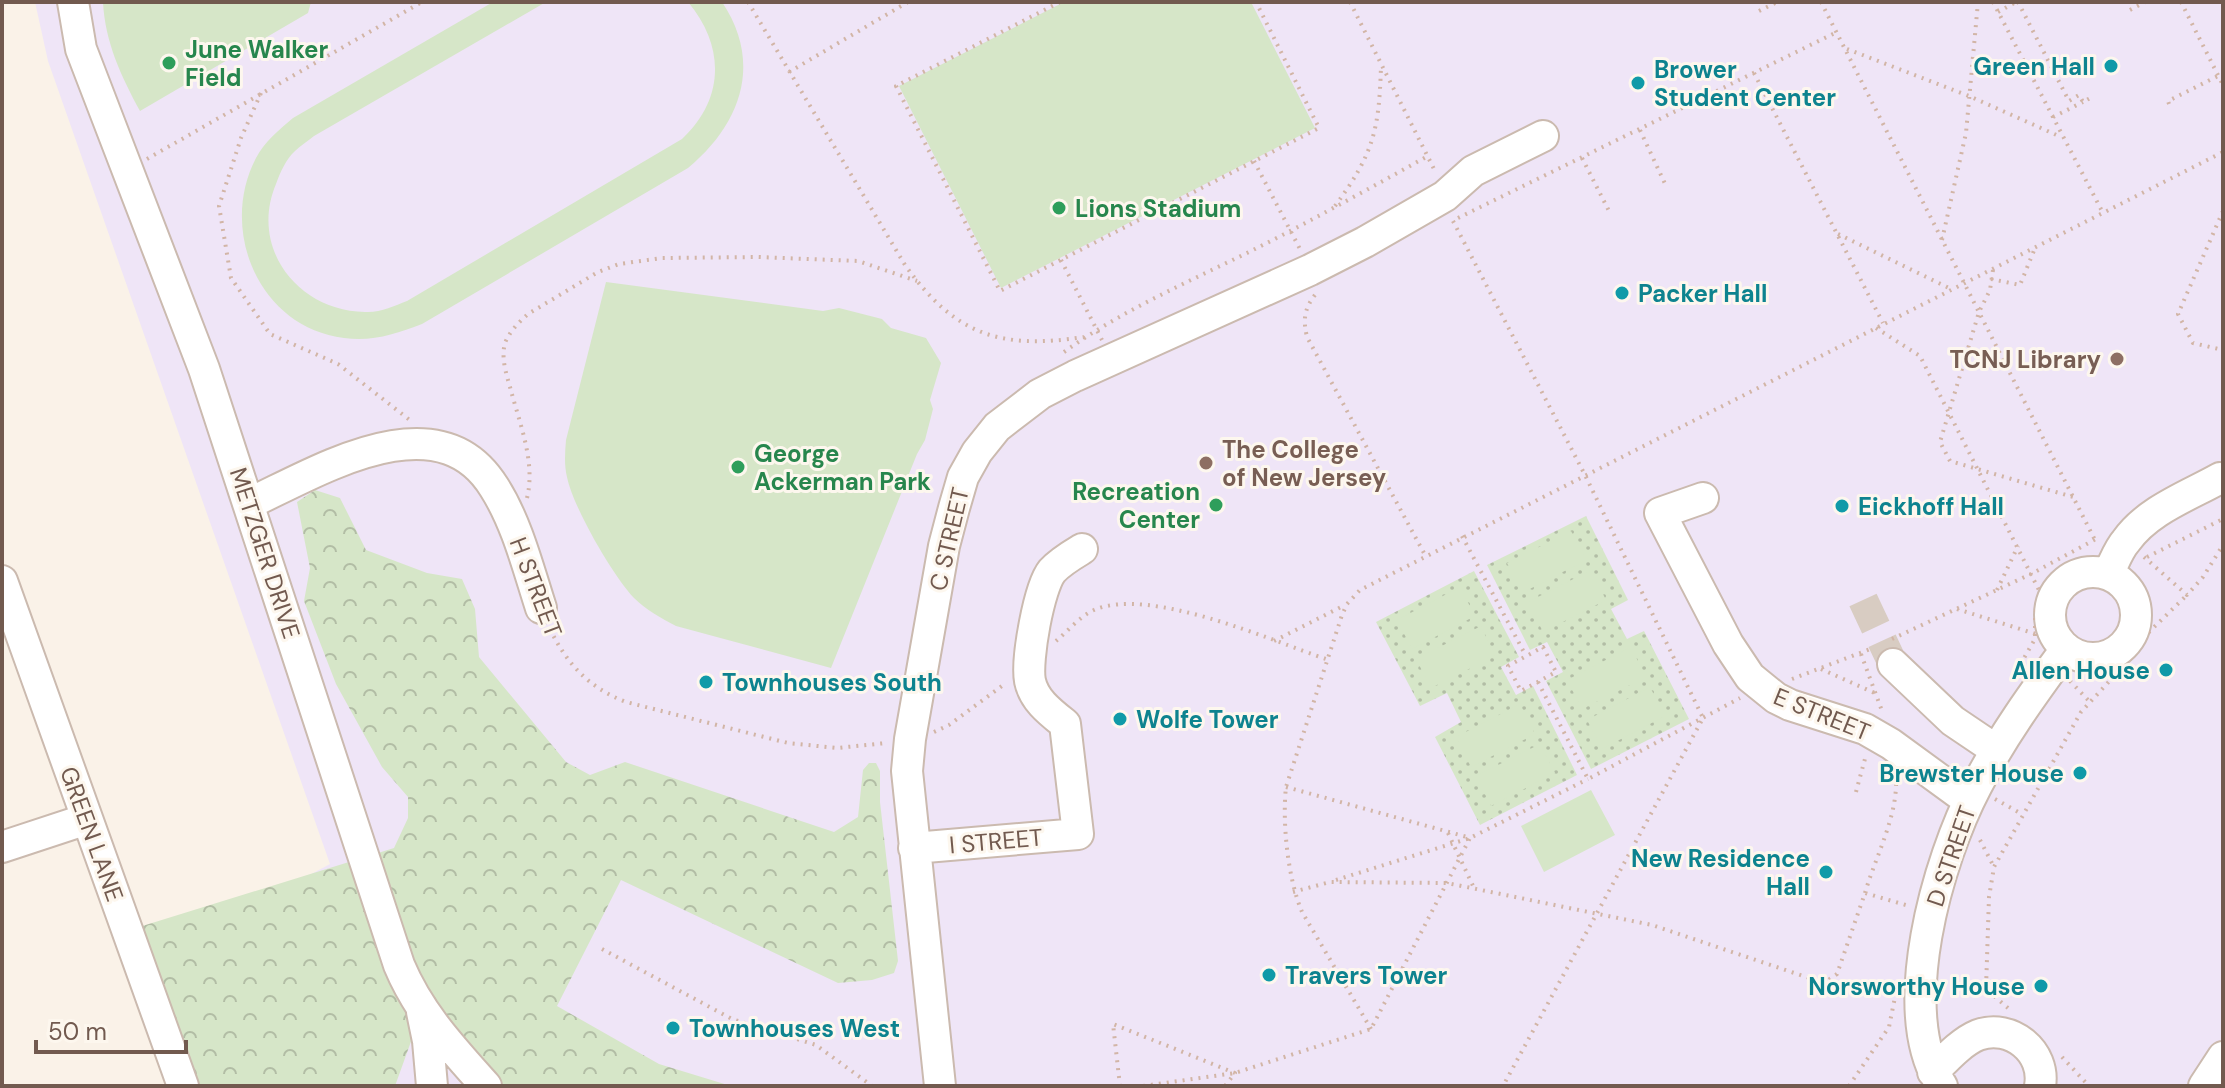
<svg xmlns="http://www.w3.org/2000/svg" width="2225" height="1088" font-family="'DM Sans',sans-serif">
  <style>
    .education { fill: #efe5f7 }
    .forest { fill: url(#forest-crowns) }
    .park { fill: url(#park-dots) }
    .pitch { fill: #d6e6c8 }
    .lines { fill: none; stroke-linecap: round; stroke-linejoin: round }
    .minor-tunnel { stroke: #d8ccc2; stroke-width: 30; stroke-dasharray: 30 15; stroke-linecap: butt }
    .minor-casing { stroke: #cbbaaf; stroke-width: 34 }
    .path { stroke: #d2b5a6; stroke-width: 4; stroke-dasharray: 2 6; stroke-linecap: butt }
    .minor { stroke: #fff; stroke-width: 30 }
    .leisure-dot { fill: #2e9e5b; stroke: #fdf7ee; stroke-width: 3 }
    .culture-dot { fill: #0f9aa8; stroke: #fdf7ee; stroke-width: 3 }
    .education-dot { fill: #8d6e63; stroke: #fdf7ee; stroke-width: 3 }
    .labels { text-anchor: middle; dominant-baseline: central; stroke-width: 6; stroke-linejoin: round; paint-order: stroke }
    .leisure-label { font-size: 24px; font-weight: bold; fill: #27864d; stroke: #fdf7ee; text-anchor: start }
    .culture-label { font-size: 24px; font-weight: bold; fill: #0d838f; stroke: #fdf7ee; text-anchor: start }
    .education-label { font-size: 24px; font-weight: bold; fill: #785e54; stroke: #fdf7ee; text-anchor: end }
    .street-label { font-size: 24px; fill: #725a4f; stroke: #fdf7ee }
  </style>
  <defs>
    <pattern id="forest-crowns" width="20" height="18" patternUnits="userSpaceOnUse" patternTransform="scale(2)"><rect width="20" height="18" fill="#d6e6c8"/><path d="M2 6a3 3 0 1 1 6 0M12 15a3 3 0 1 1 6 0" fill="none" stroke="#b2bda5"/></pattern>
    <pattern id="park-dots" width="8" height="8" patternUnits="userSpaceOnUse" patternTransform="scale(2)"><rect width="8" height="8" fill="#d6e6c8"/><path d="M2 2h.1M6 6h.1" fill="none" stroke="#b2bda5" stroke-width="1.8" stroke-linecap="round"/></pattern>
  </defs>
  <rect width="100%" height="100%" fill="#faf2e8"/>
  <path class="education" d="M35 2H2223V1086H228L170 950 330 864 48 61Z"/>
  <path class="forest" d="M315 490 340 498 366 550 427 573 462 579 475 609 479 657 566 762 590 775 625 762 834 832 858 817 863 770 869 763H876L880 771V802L898 961 894 973 872 980 838 983 621 880 557 1006 659 1064 731 1086H503L422 1011 395 1086H182L123 932 394 848 408 818V797L382 767 336 684 304 601 310 568 297 502Z"/>
  <path class="park" d="M1586 516 1628 600 1611 609 1627 639 1644 631 1689 719 1591 769 1546 681 1563 672 1547 642 1530 650 1487 565Z
    M1474 571 1519 657 1501 667 1516 695 1533 686 1577 775 1480 825 1435 737 1461 722 1447 693 1420 706 1376 622Z"/>
  <path class="pitch" d="M103 2H311L308 13 140 111C121 76 105 42 103 2Z
    M493 2H546L314 136C308 141 300 146 295 151 286 159 280 173 276 184 249 248 298 311 365 312 380 313 394 306 407 301L682 139C725 99 725 46 688 2H722C763 63 741 124 688 168L422 324C396 334 372 342 344 338 260 328 218 231 256 158 264 142 279 130 293 118Z
    M1064 2H1251L1315 128 1001 288 899 86Z
    M606 282 823 311 839 308 882 319 891 328 926 338 941 363 930 400 933 409 925 440 917 454 831 668 676 626C661 618 646 610 634 598 613 576 573 507 567 477 564 465 565 452 566 440Z
    M1571 531 1586 560 1522 593 1507 563Z
    M1591 570 1606 600 1543 632 1528 602Z
    M1460 587 1475 616 1412 649 1397 620Z
    M1481 626 1495 656 1431 688 1416 659Z
    M1631 647 1646 677 1582 709 1567 680Z
    M1650 687 1665 716 1602 749 1587 720Z
    M1520 704 1535 734 1471 767 1456 737Z
    M1540 744 1555 773 1491 806 1476 776Z
    M1591 790 1615 835 1544 872 1521 826Z"/>
  <g class="lines">
    <path class="minor-tunnel" d="M1863 600 1893 664"/>
    <defs>
      <path id="minor" d="M73 2 81 49 204 369 399 965C419 1013 452 1048 486 1086
        M1703 498 1660 513 1728 644 1750 677 1776 698 1790 705 1865 729 1891 744 1969 801
        M250 503C319 471 438 397 494 487 517 523 528 568 541 608
        M2050 615a43 43 0 1 1 86 0a43 43 0 1 1-86 0Z
        M2108 574C2114 563 2118 550 2126 541 2148 510 2188 496 2220 478
        M2 581 183 1086
        M1893 664 1953 721 1996 750
        M2 847 87 819
        M914 848 1078 834 1065 724C1050 712 1034 700 1030 681 1026 660 1039 587 1052 571 1060 562 1072 555 1082 549
        M422 1012 428 1041 432 1086
        M1933 1072C1946 1059 1961 1042 1978 1035 2011 1023 2046 1052 2040 1086
        M940 1086 907 771 910 739 944 546 954 508 963 477 977 452 997 427 1040 394 1075 376 1310 270 1365 242 1445 196 1473 171 1543 136
        M1942 1086C1893 1013 1938 859 1976 787 2001 738 2033 694 2066 649
        M2204 1086 2223 1057"/>
    </defs>
    <use href="#minor" class="minor-casing"/>
    <path class="path" d="M748 2 905 265C955 335 1000 350 1084 337
      M1060 2 896 86 1000 291 1319 128 1256 2
      M1350 2 1435 171
      M1821 2 2096 542
      M1993 2 2103 213
      M2018 2 2069 101 2079 95 2083 102 2092 97
      M2181 2 2223 85
      M2130 10 2145 2
      M1759 11 1777 2
      M1998 12 2016 2
      M1847 49 1969 96 2061 137
      M789 72 908 2
      M1754 73 1883 323
      M261 93 241 138 219 206 231 278 270 334 338 364 411 421
      M2169 104 2168 101 2218 76
      M2053 117 2083 102
      M1640 130 1667 188
      M1582 158 1611 215
      M147 159 422 2
      M1254 161 1301 251
      M1335 206C1374 153 1379 130 1381 66
      M2223 211 2178 314 2193 343 2223 350
      M1458 218 1837 32
      M1453 221 1585 475 1703 718 1503 1086
      M1838 234 1951 289
      M1942 240 1966 133 1978 2
      M1061 260 1102 340
      M1993 270 1990 290 1979 312 1940 442 1950 461 2073 497
      M1991 279 2020 285 2035 248
      M1315 295C1304 309 1303 320 1307 337L1425 555
      M1876 328 1920 356 2041 594 2035 614V639L2017 670
      M1064 352C1121 311 1188 282 1251 251 1311 221 1370 188 1428 156
      M527 498C536 462 519 422 510 387 506 373 501 358 505 343 510 331 519 322 528 314L598 272 619 264 662 258 758 257 858 261 917 281
      M1462 536 1526 656
      M2144 557 2187 595 2203 577 2223 545
      M2147 557 2223 519
      M1997 590 2018 546
      M1957 609 2036 634
      M550 629C567 664 589 688 626 702L788 743 837 748 886 743
      M1892 639 2031 574 2096 539
      M1056 641C1067 632 1080 616 1094 610 1149 586 1270 640 1326 659
      M1274 641 1345 605
      M1543 647 1556 672 1521 691 1508 666Z
      M1861 654 1882 711
      M1821 669 1877 694
      M2077 673 2099 671 2127 662 2148 633 2187 595
      M1792 679 1873 648
      M2070 681 2090 702
      M1538 682 1588 779 1740 698
      M934 732 949 725 1006 683
      M1286 787 1467 837
      M1856 792 1866 755
      M1995 799 2022 814
      M1448 833 1474 888
      M1980 840 1994 867
      M1336 880 1470 838 1588 779
      M1293 892 1330 882 1447 883 1652 925 1824 983 1837 974 1865 893 1909 906
      M1865 893C1876 855 1898 816 1896 777
      M602 949 732 1019 816 1045 872 1086
      M2008 1008 1986 989 1989 897 1994 867 2081 712 2127 662
      M1371 1029 1302 912C1288 879 1282 823 1286 787L1342 615 1347 604 1360 590 2223 152
      M2062 1057 2089 1086
      M1120 1086 1113 1024 1235 1073 1225 1086
      M1143 1086 1235 1073 1371 1029 1470 838
      M1849 1086 1889 1027 1895 997"/>
    <use href="#minor" class="minor"/>
  </g>
  <g class="leisure-dot">
    <circle cx="169" cy="63" r="8"/>
    <circle cx="1059" cy="208" r="8"/>
    <circle cx="738" cy="467" r="8"/>
    <circle cx="1216" cy="505" r="8"/>
  </g>
  <g class="culture-dot">
    <circle cx="2111" cy="66" r="8"/>
    <circle cx="1638" cy="83" r="8"/>
    <circle cx="1622" cy="293" r="8"/>
    <circle cx="1842" cy="506" r="8"/>
    <circle cx="2166" cy="670" r="8"/>
    <circle cx="706" cy="682" r="8"/>
    <circle cx="1120" cy="719" r="8"/>
    <circle cx="2080" cy="773" r="8"/>
    <circle cx="1826" cy="872" r="8"/>
    <circle cx="1269" cy="975" r="8"/>
    <circle cx="2041" cy="986" r="8"/>
    <circle cx="673" cy="1028" r="8"/>
  </g>
  <g class="education-dot">
    <circle cx="2117" cy="359" r="8"/>
    <circle cx="1206" cy="463" r="8"/>
  </g>
  <g class="labels">
    <g class="leisure-label">
      <text x="185" y="49">June Walker<tspan x="185" dy="28">Field</tspan></text>
      <text x="1075" y="208">Lions Stadium</text>
      <text x="754" y="453">George<tspan x="754" dy="28">Ackerman Park</tspan></text>
      <text x="1200" y="491" text-anchor="end">Recreation<tspan x="1200" dy="28">Center</tspan></text>
    </g>
    <g class="culture-label">
      <text x="2095" y="66" text-anchor="end">Green Hall</text>
      <text x="1654" y="69">Brower<tspan x="1654" dy="28">Student Center</tspan></text>
      <text x="1638" y="293">Packer Hall</text>
      <text x="1858" y="506">Eickhoff Hall</text>
      <text x="2150" y="670" text-anchor="end">Allen House</text>
      <text x="722" y="682">Townhouses South</text>
      <text x="1136" y="719">Wolfe Tower</text>
      <text x="2064" y="773" text-anchor="end">Brewster House</text>
      <text x="1810" y="858" text-anchor="end">New Residence<tspan x="1810" dy="28">Hall</tspan></text>
      <text x="1285" y="975">Travers Tower</text>
      <text x="2025" y="986" text-anchor="end">Norsworthy House</text>
      <text x="689" y="1028">Townhouses West</text>
    </g>
    <g class="education-label">
      <text x="2101" y="359">TCNJ Library</text>
      <text x="1222" y="449" text-anchor="start">The College<tspan x="1222" dy="28">of New Jersey</tspan></text>
    </g>
    <g class="street-label">
      <text transform="translate(949 539) rotate(-77)">C STREET</text>
      <text transform="translate(265 553) rotate(72)">METZGER DRIVE</text>
      <text transform="translate(536 587) rotate(69)">H STREET</text>
      <text transform="translate(1822 714) rotate(22)">E STREET</text>
      <text transform="translate(92 834) rotate(70)">GREEN LANE</text>
      <text transform="translate(996 841) rotate(-5)">I STREET</text>
      <text transform="translate(1951 856) rotate(-71)">D STREET</text>
    </g>
  </g>
  <rect width="2225" height="1088" fill="none" stroke="#725a4f" stroke-width="8"/>
  <path d="M36 1040v12h150v-12" fill="none" stroke="#725a4f" stroke-width="4"/>
  <text x="48" y="1040" font-size="24" fill="#725a4f" stroke="#fdf7ee" stroke-width="6" paint-order="stroke">50 m</text>
</svg>
